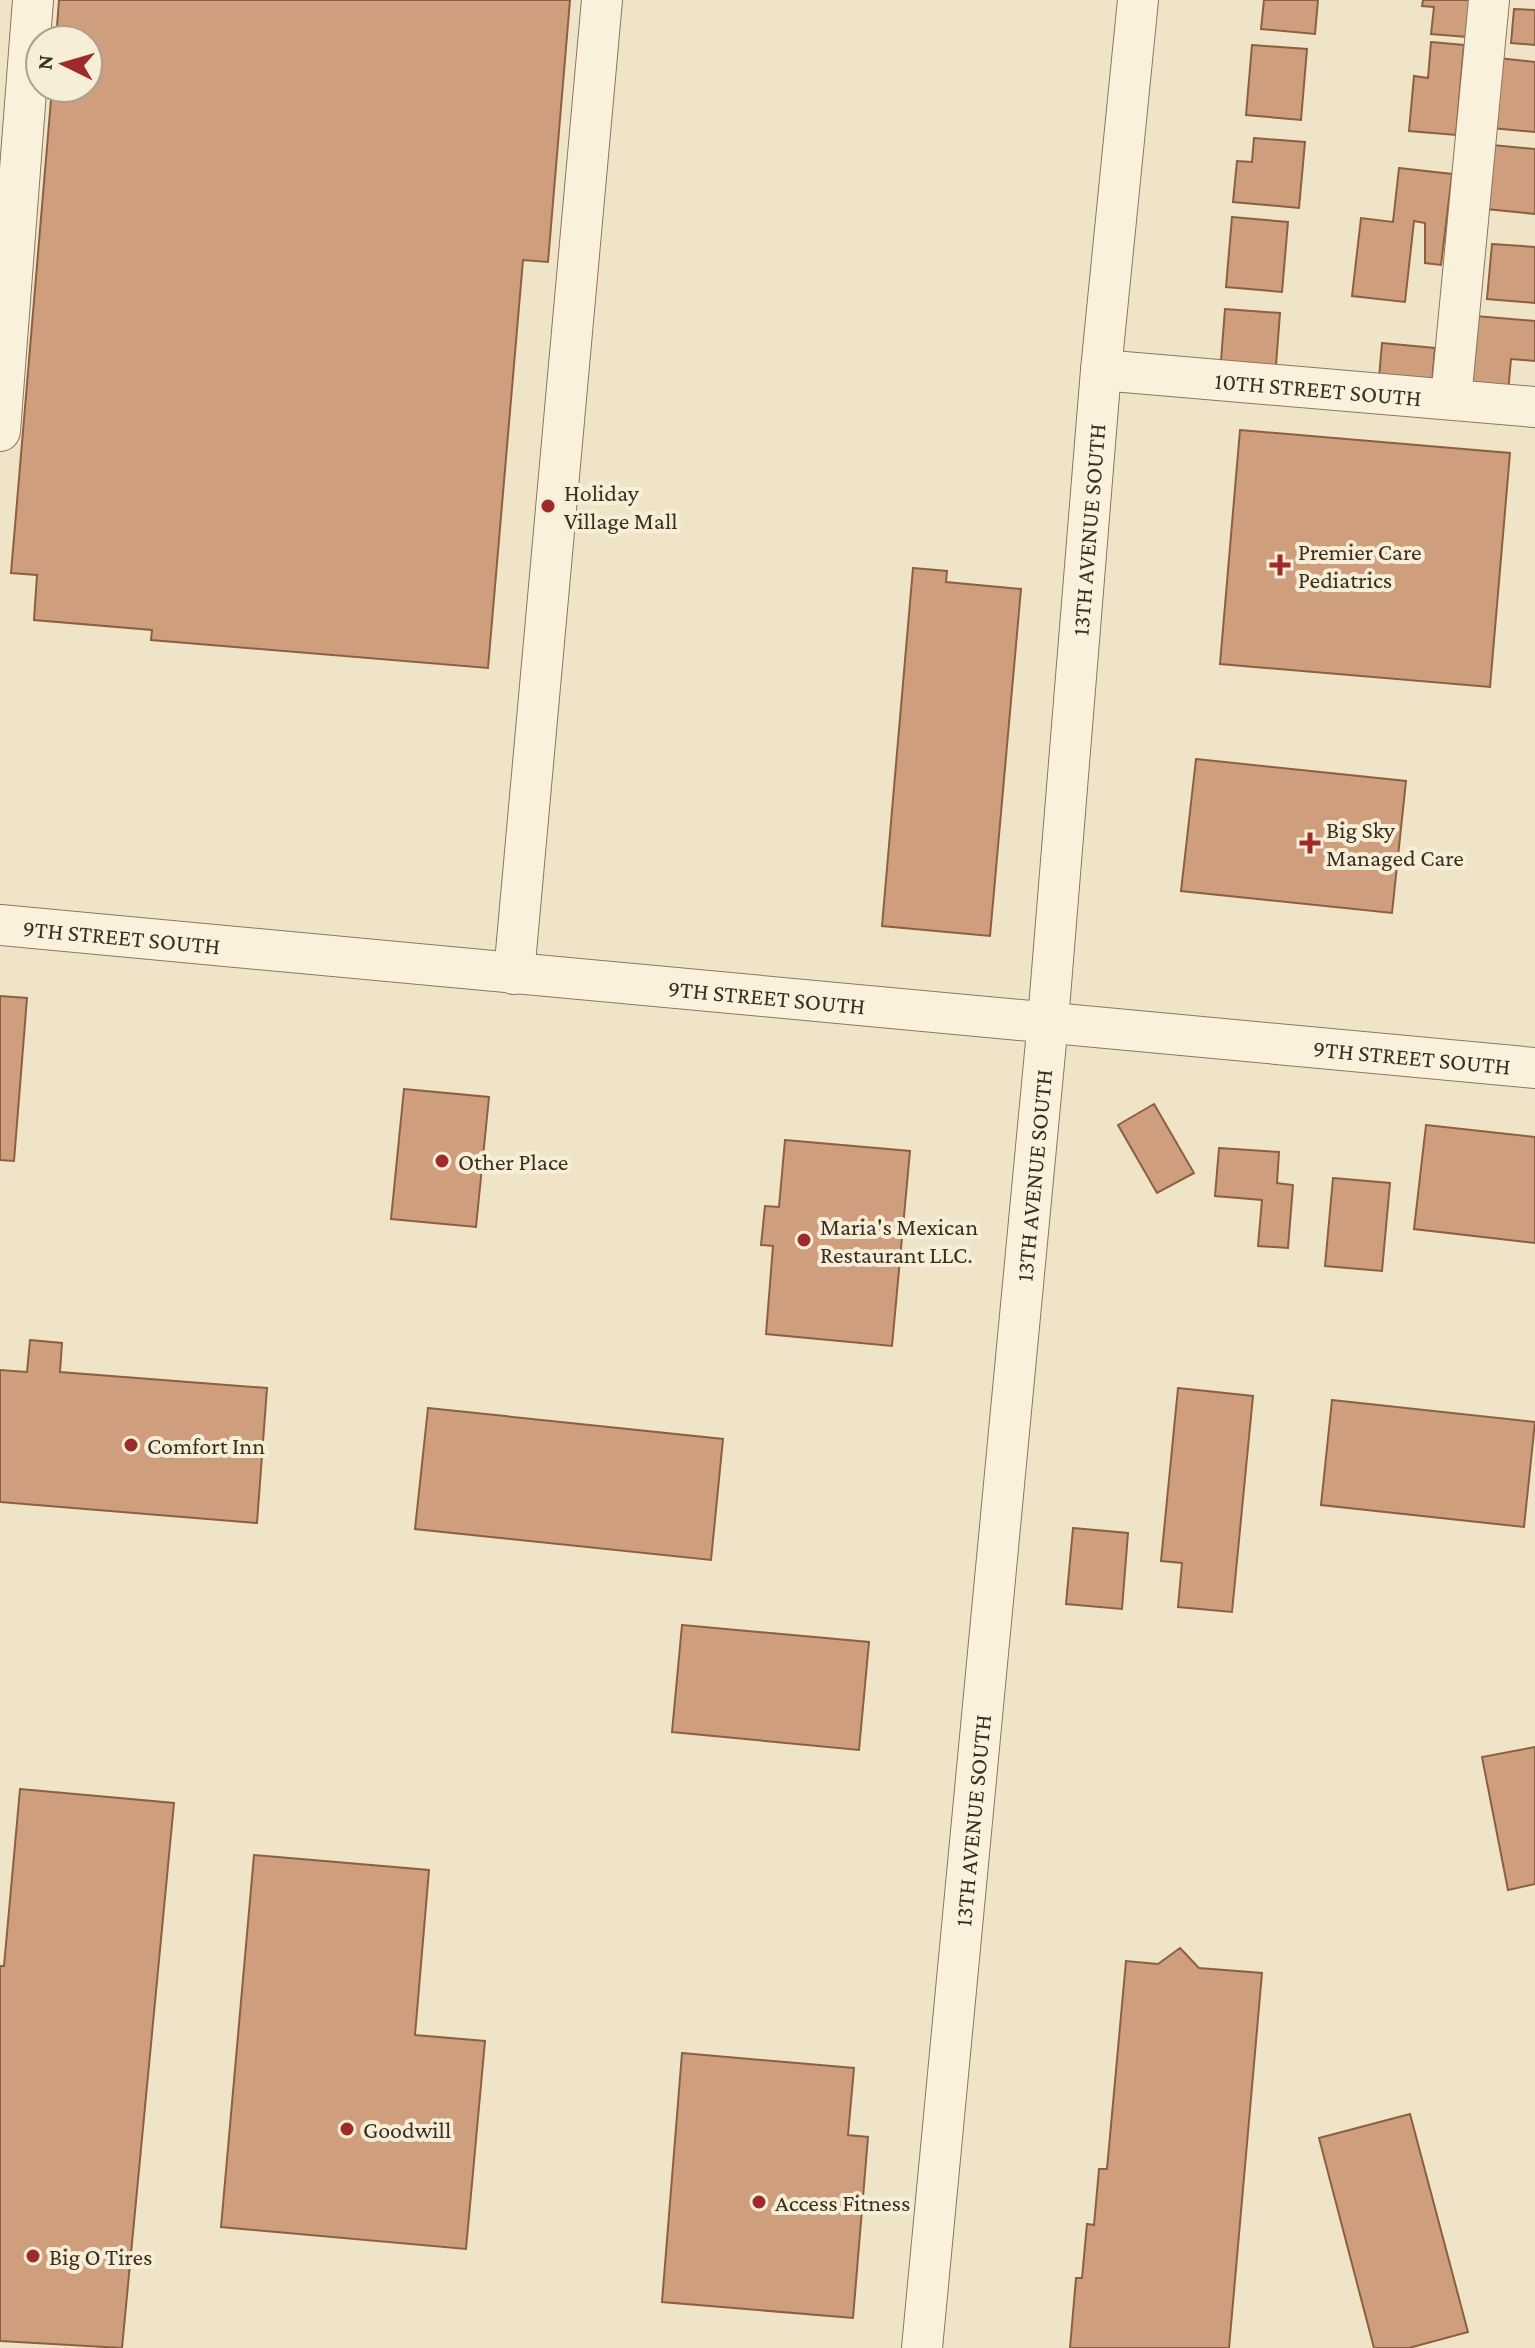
<svg xmlns="http://www.w3.org/2000/svg" width="1535" height="2348" font-family="'Crimson Pro',serif">
  <style>
    .building { fill: #cf9f7d; stroke: #8d5f41; stroke-width: 2 }
    .lines { fill: none; stroke-linecap: round; stroke-linejoin: round }
    .minor-casing { stroke: #8d765c; stroke-width: 42 }
    .minor { stroke: #faf1dc; stroke-width: 40 }
    .poi-dot { fill: #9e2a2b; stroke: #f7eed8; stroke-width: 3 }
    .labels { text-anchor: middle; dominant-baseline: central; stroke-width: 8; stroke-linejoin: round; paint-order: stroke }
    .street-label { font-size: 24px; fill: #3d2e20; stroke: #f7eed8 }
    .poi-label { font-size: 24px; fill: #3d2e20; stroke: #f7eed8; text-anchor: start }
  </style>
  <rect width="100%" height="100%" fill="#f0e4c8"/>
  <path class="building" d="M59 0H570L548 262 523 260 488 668 151 640 152 630 34 620 37 575 11 573 52 88H88V40H56Z
    M1264 0H1318L1315 34 1261 29Z
    M1423 0H1470L1467 37 1431 34 1434 7 1422 6Z
    M1514 9 1535 10V45L1511 43Z
    M1431 42 1464 45 1456 135 1409 131 1414 76 1428 78Z
    M1252 45 1307 49 1301 120 1246 115Z
    M1498 58 1535 62V132L1492 128Z
    M1254 138 1305 142 1299 208 1233 202 1237 161 1252 162Z
    M1492 145 1535 149V214L1486 209Z
    M1399 168 1452 174 1441 265 1425 263V223L1414 221 1405 302 1352 296 1361 218 1393 222Z
    M1232 217 1288 222 1282 292 1226 287Z
    M1492 244 1535 247V303L1487 299Z
    M1225 309 1280 313 1275 378 1220 373Z
    M1475 316 1535 321V361L1511 359 1508 393 1467 390Z
    M1382 343 1435 348 1431 395 1378 390Z
    M1240 430 1510 453 1490 687 1220 664Z
    M913 568 947 571 946 582 1021 589 990 936 882 926Z
    M1196 759 1406 781 1392 913 1181 891Z
    M0 996 27 998 14 1161 0 1160Z
    M404 1089 489 1097 476 1227 391 1219Z
    M1154 1104 1194 1173 1157 1193 1118 1125Z
    M1426 1125 1535 1137V1243L1414 1229Z
    M785 1140 910 1151 892 1346 766 1334 773 1246 761 1245 765 1206 779 1207Z
    M1219 1148 1279 1152 1277 1183 1293 1185 1288 1248 1258 1246 1262 1200 1215 1196Z
    M1333 1178 1390 1183 1382 1271 1325 1266Z
    M30 1340 62 1343 60 1372 267 1388 257 1523 0 1502V1370L27 1372Z
    M1178 1388 1253 1396 1232 1612 1178 1607 1182 1563 1161 1561Z
    M1332 1400 1535 1422 1524 1527 1321 1505Z
    M428 1408 723 1439 711 1560 415 1529Z
    M1073 1528 1128 1533 1122 1609 1066 1604Z
    M682 1625 869 1642 859 1750 672 1732Z
    M1535 1747V1884L1508 1890 1482 1757Z
    M20 1789 174 1803 122 2348 0 2341V1966H4Z
    M254 1855 429 1870 415 2035 485 2041 466 2249 221 2227Z
    M1180 1948 1199 1968 1262 1973 1229 2348H1070L1076 2278H1082L1087 2224 1094 2225 1099 2169H1107L1126 1961 1158 1964Z
    M682 2053 854 2068 848 2135 868 2137 853 2318 662 2302Z
    M1410 2114 1468 2332 1409 2348H1374L1319 2138Z"/>
  <g class="lines">
    <defs>
      <g id="minor">
        <path id="s1" d="M1101 370 1535 407"/>
        <path d="M1451 399 1489 0"/>
        <path d="M0 431 33 0"/>
        <path id="s2" d="M0 925 1535 1068"/>
        <path d="M514 974 602 0"/>
        <path id="s3" d="M922 2348 1048 1021 1101 370 1138 0"/>
      </g>
    </defs>
    <use href="#minor" class="minor-casing"/>
    <use href="#minor" class="minor"/>
  </g>
  <g class="poi-dot">
    <circle cx="548" cy="506" r="8"/>
    <path d="M1276 553h8v8h8v8h-8v8h-8v-8h-8v-8h8z"/>
    <path d="M1306 831h8v8h8v8h-8v8h-8v-8h-8v-8h8z"/>
    <circle cx="442" cy="1161" r="8"/>
    <circle cx="804" cy="1240" r="8"/>
    <circle cx="131" cy="1445" r="8"/>
    <circle cx="347" cy="2129" r="8"/>
    <circle cx="759" cy="2202" r="8"/>
    <circle cx="33" cy="2256" r="8"/>
  </g>
  <g class="labels">
    <g class="street-label">
      <text stroke="none"><textPath href="#s1" startOffset="218">10TH STREET SOUTH</textPath></text>
      <text stroke="none"><textPath href="#s3" startOffset="1826">13TH AVENUE SOUTH</textPath></text>
      <text stroke="none"><textPath href="#s2" startOffset="122">9TH STREET SOUTH</textPath></text>
      <text stroke="none"><textPath href="#s2" startOffset="770">9TH STREET SOUTH</textPath></text>
      <text stroke="none"><textPath href="#s2" startOffset="1418">9TH STREET SOUTH</textPath></text>
      <text stroke="none"><textPath href="#s3" startOffset="1178">13TH AVENUE SOUTH</textPath></text>
      <text stroke="none"><textPath href="#s3" startOffset="530">13TH AVENUE SOUTH</textPath></text>
    </g>
    <g class="poi-label">
      <text x="564" y="492">Holiday<tspan x="564" dy="28">Village Mall</tspan></text>
      <text x="1298" y="551">Premier Care<tspan x="1298" dy="28">Pediatrics</tspan></text>
      <text x="1326" y="829">Big Sky<tspan x="1326" dy="28">Managed Care</tspan></text>
      <text x="458" y="1161">Other Place</text>
      <text x="820" y="1226">Maria's Mexican<tspan x="820" dy="28">Restaurant LLC.</tspan></text>
      <text x="147" y="1445">Comfort Inn</text>
      <text x="363" y="2129">Goodwill</text>
      <text x="775" y="2202">Access Fitness</text>
      <text x="49" y="2256">Big O Tires</text>
    </g>
  </g>
  <g transform="translate(64 64) rotate(275)"><circle r="38" fill="#f7eed8" stroke="#ada18e" stroke-width="2"/>
  <path d="M0-6L14 30L0 20L-14 30Z" fill="#9e2a2b"/>
  <text y="-12" font-size="22" font-weight="bold" text-anchor="middle" fill="#3d2e20">N</text>
  </g>
</svg>
